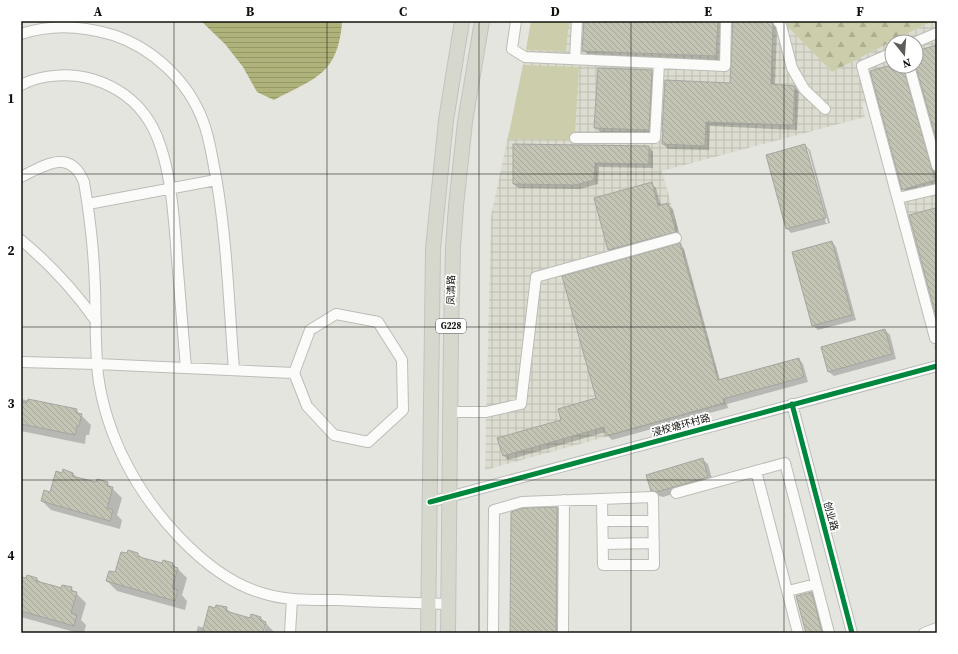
<svg xmlns="http://www.w3.org/2000/svg" width="958" height="654" font-family="'Source Serif 4','Noto Sans SC',serif">
  <style>
    .industrial { fill: url(#industrial-grid); fill-rule: evenodd }
    .grass { fill: #cccdab }
    .forest { fill: url(#forest-firs) }
    .water { fill: url(#water-rules) }
    .shadow { fill: #0003; fill-rule: evenodd }
    .building { fill: url(#building-back-hatch); stroke: #a5a6a1 }
    .lines { fill: none; stroke-linecap: round; stroke-linejoin: round }
    .minor-casing { stroke: #bcbcb8; stroke-width: 12 }
    .highway-casing { stroke: #c2c2bf; stroke-width: 16 }
    .minor { stroke: #fbfbfa; stroke-width: 10 }
    .highway { stroke: #d7d8cd; stroke-width: 14 }
    .cycleway-casing { stroke: #fff; stroke-width: 8 }
    .cycleway { stroke: #00873e; stroke-width: 5 }
    .grid { fill: none; stroke: #12120e; stroke-width: 1; stroke-opacity: 0.55 }
    .labels { text-anchor: middle; dominant-baseline: central; stroke-width: 3.5; stroke-linejoin: round; paint-order: stroke }
    .shield { fill: #fff; stroke: #595956; stroke-width: 1 }
    .shield-label { font-size: 9px; font-weight: bold; fill: #12120e }
    .street-label { font-size: 10px; fill: #12120e; stroke: #fff }
    .neatline { fill: none; stroke: #12120e; stroke-width: 1.5 }
    .grid-label { font-size: 13px; text-anchor: middle; font-weight: bold; fill: #12120e }
  </style>
  <defs>
    <pattern id="industrial-grid" width="8" height="8" patternUnits="userSpaceOnUse"><rect width="8" height="8" fill="#dcddd0"/><path d="M0 4h8M4 0v8" fill="none" stroke="#bcbdb1"/></pattern>
    <pattern id="forest-firs" width="22" height="20" patternUnits="userSpaceOnUse"><rect width="22" height="20" fill="#cccdab"/><path d="M5 1l3.5 6h-7zM16 11l3.5 6h-7z" fill="#aeaf92"/></pattern>
    <pattern id="water-rules" width="6" height="5" patternUnits="userSpaceOnUse"><rect width="6" height="5" fill="#afb27a"/><path d="M0 2.5h6" fill="none" stroke="#969868"/></pattern>
    <pattern id="building-back-hatch" width="6" height="6" patternUnits="userSpaceOnUse"><rect width="6" height="6" fill="#c3c4b3"/><path d="M-1 5l2 2M0 0l6 6M5-1l2 2" fill="none" stroke="#a6a799"/></pattern>
  </defs>
  <rect width="100%" height="100%" fill="#e5e5e0"/>
  <path class="industrial" d="M531 21H782L832 72 932 21H937V350L935 351 869 102 862 103 865 117 662 171 726 404 485 470 491 216 525 57ZM892 42H916V66H892Z"/>
  <path class="grass" d="M531 21H570L568 31 566 51 526 50Z
    M523 65 579 67 575 133 570 140 508 139Z"/>
  <path class="forest" d="M782 21H932L832 72Z"/>
  <path class="water" d="M201 21H342C341 40 336 62 320 74 308 84 288 92 274 100L257 92 243 67 225 44Z"/>
  <path class="shadow" d="M585 21H722L720 61 588 55 584 50Z
    M734 21 771 22 776 26 777 31 775 85 794 87 799 91 797 130 710 126 709 150 668 149 663 144 731 84Z
    M892 66H907V73L935 173H937V185L908 194 903 189Z
    M651 71 656 76 653 134 600 132 595 127Z
    M805 145 810 150 830 223 791 233 787 229ZM806 149H808L828 223H826Z
    M649 147 653 152V168L599 167 598 184 580 189 518 188 514 184Z
    M651 183 656 188 661 206 668 205 673 209 680 236 614 254 609 250Z
    M832 242 836 247 856 320 818 330 813 325Z
    M680 244 684 249 720 380 799 359 803 364 808 382 727 404 728 408 612 440 607 435 606 432 508 460 503 455 597 399Z
    M885 330 890 335 896 359 834 376 829 372Z
    M21 399 76 410 91 425 89 435H86L85 444 21 431Z
    M703 460 708 464 713 482 663 497 656 495 651 490Z
    M73 473 77 478 97 484 107 483 122 498 117 515 122 520 120 529 51 510 42 501 51 493 62 474Z
    M557 508 562 513 560 633H511Z
    M138 554 143 559 163 564H173L187 578 182 595 187 601 185 610 117 591 107 581Z
    M21 578 27 579H37L42 583 61 589 71 588 86 603 81 620 86 625 84 633H78L21 617Z
    M811 593 816 598 825 633H807Z
    M226 608 231 613 251 619 252 616 261 618 275 633H264L266 625H264L262 633H196L198 626 204 628 216 609Z"/>
  <path class="building" d="M584 21H718L716 56 582 51Z
    M733 21H772L773 25 771 84 795 86 793 125 706 122 705 146 662 144 663 131H662L665 80 730 83Z
    M937 45V142L916 67V51Z
    M888 66H903L935 180 902 190 870 71Z
    M598 68 652 70 649 130 594 128Z
    M513 144 649 146V164L595 163 594 180 575 185 513 184Z
    M805 144 826 218 786 229 766 155Z
    M652 182 658 206 668 203 676 232 608 250 594 198Z
    M935 208 937 215V320L909 215Z
    M832 241 852 315 812 326 792 252Z
    M680 243 718 380 799 358 804 377 723 399 724 403 606 436 604 427 503 456 497 438 561 420 558 409 596 398 562 276Z
    M885 329 892 354 828 372 821 347Z
    M28 399 77 409 76 413 82 414 79 426H77L75 435 21 424V402L27 403Z
    M703 458 708 477 657 492 651 491 646 475Z
    M63 469 73 473 72 476 96 482 97 479 108 482 107 486 113 487 107 508 113 510 110 521 41 501 44 490 50 492 56 471 62 473Z
    M554 507H557L556 633H510L511 512 523 508Z
    M128 550 138 553V556L143 558 162 563 163 560 173 563 172 566 178 568 172 588 178 590 175 601 106 581 109 571 115 572 121 552 127 553Z
    M27 575 37 578 36 581 55 586 61 588 62 585 72 587 71 591 77 592 71 613 77 615 74 626 21 611V577L26 578Z
    M812 592 822 633H806L796 596Z
    M216 605 227 607 226 611 250 618 251 614 261 617 260 620 266 622 263 633H202L209 606 215 608Z"/>
  <g class="lines">
    <defs>
      <path id="minor" d="M516 21 512 49 525 57 725 66 726 21
        M778 21 781 25 792 68 804 89 825 109
        M21 34C51 24 83 26 113 35 153 48 188 81 203 121 210 139 212 158 216 177 227 240 229 306 234 370
        M916 42 937 33
        M892 53 862 66 935 338H937
        M575 59 577 21
        M909 66 937 166
        M21 85C42 74 70 73 92 79 115 86 136 100 149 121 171 156 174 218 177 259 180 295 183 332 186 368
        M575 138H655L659 63
        M21 177C45 165 70 148 84 182 90 217 94 253 95 288 96 318 95 346 98 375 106 436 137 493 179 537 202 561 230 584 262 593 286 601 313 600 338 600 375 602 412 603 449 604
        M898 198 937 189
        M88 204 216 180
        M21 240C50 264 74 290 96 321
        M336 314 378 322 402 360 403 410 368 442 334 435 307 406 294 373 310 330Z
        M21 362 97 364 294 373
        M792 404 852 633
        M450 412H486L521 404 536 277 676 238
        M756 471 798 633
        M676 493 785 463 829 633
        M430 502 937 366
        M602 521H653
        M603 544 654 543
        M788 591 816 584
        M290 633 292 599
        M493 633 494 510 522 502 653 497 654 565H603L602 499
        M563 633 564 500
        M924 633 937 628"/>
      <path id="highway" d="M428 633 433 249 446 120 462 21
        M448 633 451 332 453 248 456 206 465 122 482 21"/>
    </defs>
    <use href="#minor" class="minor-casing"/>
    <use href="#highway" class="highway-casing"/>
    <use href="#minor" class="minor"/>
    <use href="#highway" class="highway"/>
    <defs>
      <path id="cycleway" d="M792 404 852 633
        M430 502 937 366"/>
    </defs>
    <use href="#cycleway" class="cycleway-casing"/>
    <use href="#cycleway" class="cycleway"/>
  </g>
  <path class="grid" d="M174 21V633M327 21V633M479 21V633M631 21V633M784 21V633M21 174H937M21 327H937M21 480H937"/>
  <g class="labels">
    <rect class="shield" x="436" y="319" width="30" height="14" rx="3"/>
    <g class="shield-label">
      <text x="451" y="326">G228</text>
    </g>
    <g class="street-label">
      <text transform="translate(451 290) rotate(-89)">凤清路</text>
      <text transform="translate(681 425) rotate(-15)">浸校塘环村路</text>
      <text transform="translate(831 516) rotate(75)">创业路</text>
    </g>
  </g>
  <rect width="958" height="654" fill="none" stroke="#ffffff" stroke-width="44"/>
  <g transform="translate(904 54) rotate(163)"><circle r="19" fill="#ffffff" stroke="#a0a09f"/>
  <path d="M0-3L7 15L0 10L-7 15Z" fill="#5c5c58"/>
  <text y="-6" font-size="11" font-weight="bold" text-anchor="middle" fill="#12120e">N</text>
  </g>
  <rect x="22" y="22" width="914" height="610" class="neatline"/>
  <g class="grid-label">
    <text x="98" y="16">A</text>
    <text x="250" y="16">B</text>
    <text x="403" y="16">C</text>
    <text x="555" y="16">D</text>
    <text x="708" y="16">E</text>
    <text x="860" y="16">F</text>
    <text x="11" y="103">1</text>
    <text x="11" y="255">2</text>
    <text x="11" y="408">3</text>
    <text x="11" y="560">4</text>
  </g>
</svg>
